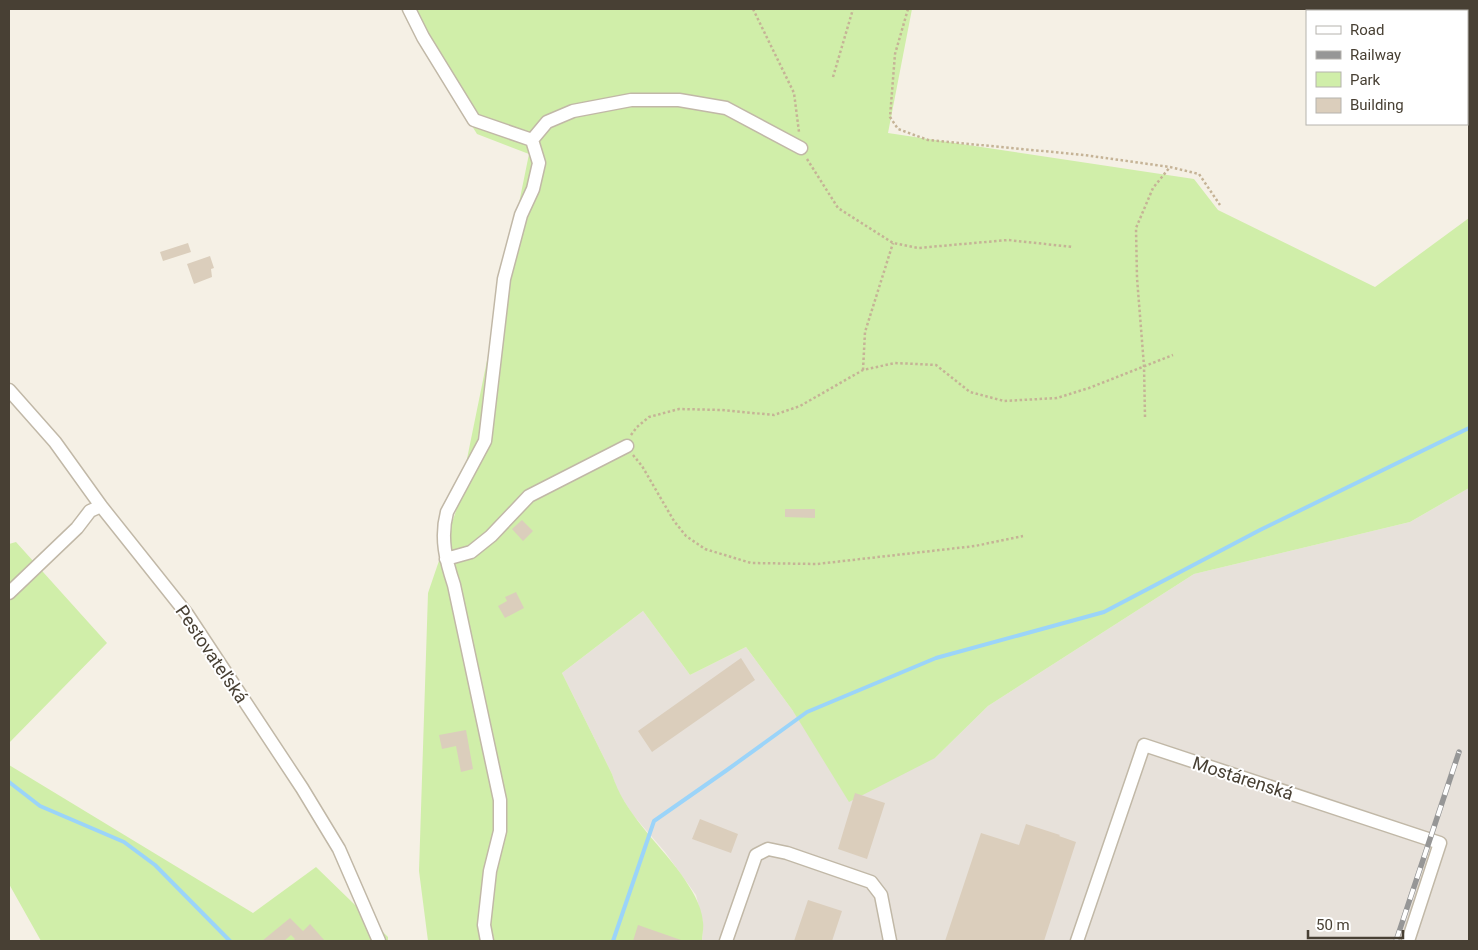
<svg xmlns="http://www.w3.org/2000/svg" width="1478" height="950" font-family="Roboto,sans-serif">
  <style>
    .industrial { fill: #e7e1da }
    .green { fill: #d0eea9 }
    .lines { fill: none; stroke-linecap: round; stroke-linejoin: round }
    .stream { stroke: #9bd4f9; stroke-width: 4 }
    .building { fill: #dbcebc }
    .minor-casing { stroke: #c1b8a7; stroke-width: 15 }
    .path { stroke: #c5b396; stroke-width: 2.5; stroke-dasharray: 2.5 2.5; stroke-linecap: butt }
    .minor { stroke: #fff; stroke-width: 12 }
    .rail-casing { stroke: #969696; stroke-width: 5.5 }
    .rail { stroke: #fff; stroke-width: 4; stroke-dasharray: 11; stroke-linecap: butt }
    .labels { text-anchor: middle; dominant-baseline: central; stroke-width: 4; stroke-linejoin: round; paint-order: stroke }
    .street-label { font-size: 18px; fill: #484034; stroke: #fff }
  </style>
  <rect width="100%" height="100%" fill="#f5f0e5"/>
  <path class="industrial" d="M1469 488V941H702L703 923 696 895 665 852 633 815 617 790 612 774 562 673 643 611 690 675 746 647 793 711 935 758 988 706 1194 574 1410 522Z"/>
  <path class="green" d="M405 9H912L888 133 1194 179 1218 210 1375 287 1469 218V488L1410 522 1194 574 988 706 935 758 849 802 793 711 746 647 690 675 643 611 562 673 612 774C624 813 657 841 681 874 691 889 701 903 703 922 704 928 702 935 702 941H428L419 871 428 593 457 508 529 154 477 134 407 21Z
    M16 542 107 643 9 743V544Z
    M9 765 253 913 316 867 388 937V941H41L9 884Z"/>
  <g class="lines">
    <path class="stream" d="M9 782 40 806 124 842 155 865 230 941
      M613 941 654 821 727 770 807 712 936 658 1104 612 1260 530 1469 428"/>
  </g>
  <path class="building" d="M188 243 191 252 163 261 160 252Z
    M210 256 214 268 211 269 212 277 194 284 187 264Z
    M785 509H815V518L785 517Z
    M522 520 533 531 523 541 512 529Z
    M516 592 524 608 505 618 498 606 507 601 505 597Z
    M741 658 755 680 652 752 638 731Z
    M466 730 473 769 461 772 456 746 442 749 439 735Z
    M855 793 885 803 867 859 838 849Z
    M700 819 738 834 731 853 692 839Z
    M1026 824 1060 835 1059 836 1076 842 1044 941H945L981 833 1019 845Z
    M808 900 842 911 832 941H794Z
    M290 918 303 931 310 924 325 941H292L295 939 291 935 284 941H262Z
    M638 925 681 940V941H633Z"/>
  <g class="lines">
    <defs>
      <path id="minor" d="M409 9 423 37 474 120 532 140 539 163 533 189 521 215 504 279 485 441 447 512C440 538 446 561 454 585L500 800V831L490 871 484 925 487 941
        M532 140 547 122 573 111 631 100H679L726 108 801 148
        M9 390 55 442 101 506 187 614 302 788 339 849 379 941
        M446 559 471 552 491 536 529 496 627 446
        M9 593 77 528 90 511 101 506
        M726 941 756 855 768 849 787 853 871 882 881 895 890 941
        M1077 941 1144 745 1440 843 1408 941"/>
    </defs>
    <use href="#minor" class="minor-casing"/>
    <path class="path" d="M753 9 794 93 799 132
      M908 9 895 54 890 117 898 129 928 140 1084 155 1170 167 1199 174 1220 205
      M833 77 853 9
      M807 159 838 208 893 243 918 248 1008 240 1073 247
      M863 370 865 332 893 243
      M1145 417 1144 366 1137 278 1136 228 1153 188 1170 167
      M631 435 637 427 649 417 679 409 722 410 774 415 800 406 863 370 895 363 936 365 970 392 1004 401 1057 398 1089 388 1173 355
      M633 455 642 466 674 521 686 536 705 549 751 563 817 564 975 546 1023 536"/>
    <use href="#minor" class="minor"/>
    <defs>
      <path id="rail" d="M1396 941 1459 752"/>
    </defs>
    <use href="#rail" class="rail-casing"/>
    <use href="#rail" class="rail"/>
  </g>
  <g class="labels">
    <g class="street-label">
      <text transform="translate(212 654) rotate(56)">Pestovateľská</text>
      <text transform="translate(1243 778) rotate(18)">Mostárenská</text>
    </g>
  </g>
  <rect width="1478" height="950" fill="none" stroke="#484034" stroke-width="20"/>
  <rect x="1306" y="10" width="162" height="115" fill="#ffffff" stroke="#b6b3ae"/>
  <rect x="1316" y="26" width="25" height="8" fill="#ffffff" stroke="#b6b3ae"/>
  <text x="1350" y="35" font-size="15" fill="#484034">Road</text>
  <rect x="1316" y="51" width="25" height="8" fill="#969696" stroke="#b6b3ae"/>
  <text x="1350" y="60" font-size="15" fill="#484034">Railway</text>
  <rect x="1316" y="72" width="25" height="15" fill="#d0eea9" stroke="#b6b3ae"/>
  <text x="1350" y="85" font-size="15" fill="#484034">Park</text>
  <rect x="1316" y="98" width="25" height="15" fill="#dbcebc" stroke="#b6b3ae"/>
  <text x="1350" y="110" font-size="15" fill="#484034">Building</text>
  <path d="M1308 930v8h95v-8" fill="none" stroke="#484034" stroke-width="2.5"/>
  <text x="1316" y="930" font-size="15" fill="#484034" stroke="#ffffff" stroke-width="4" paint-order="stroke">50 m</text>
</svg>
